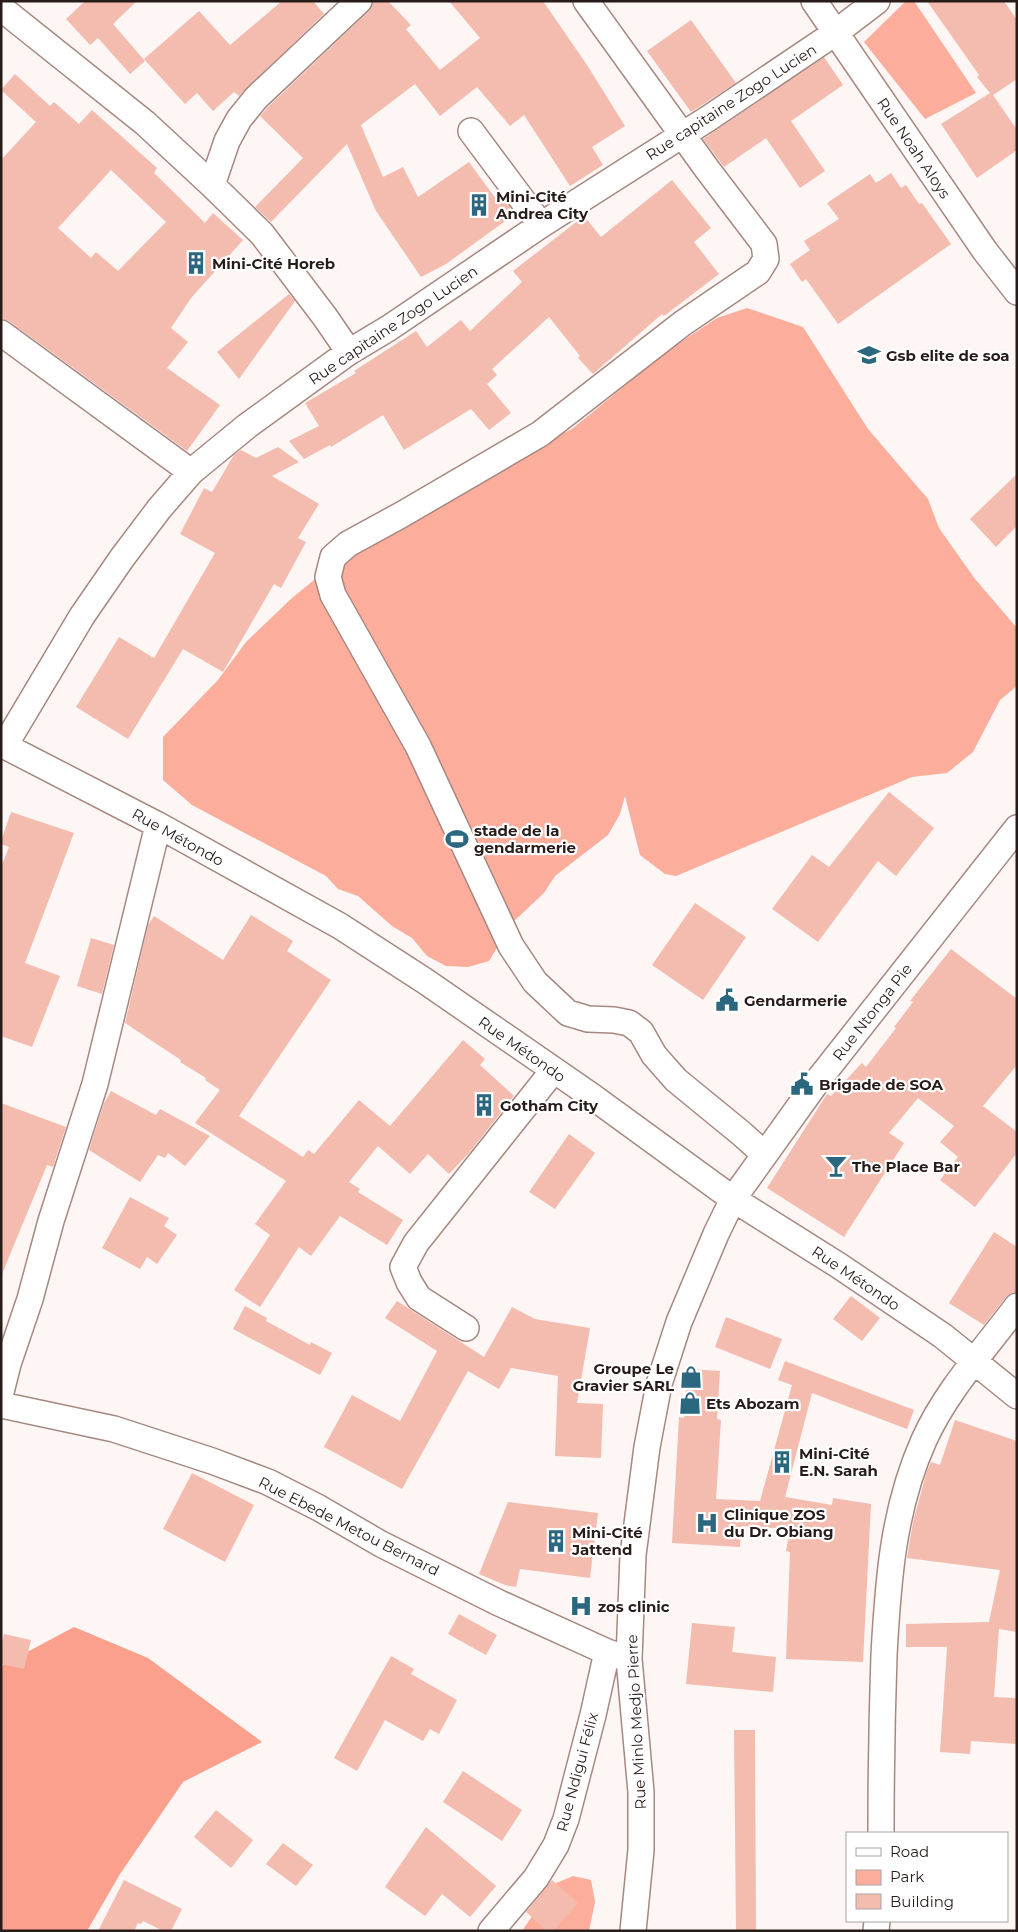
<svg xmlns="http://www.w3.org/2000/svg" width="1018" height="1932" font-family="Montserrat,sans-serif">
  <style>
    .green { fill: #fcad9c }
    .forest { fill: #faa08d }
    .building { fill: #f3bcaf; fill-rule: evenodd }
    .lines { fill: none; stroke-linecap: round; stroke-linejoin: round }
    .minor-casing { stroke: #a68881; stroke-width: 28 }
    .minor { stroke: #fff; stroke-width: 25 }
    .labels { text-anchor: middle; dominant-baseline: central; stroke-width: 4.5; stroke-linejoin: round; paint-order: stroke }
    .street-label { font-size: 15px; fill: #271c19; stroke: #fff }
    .poi-label { font-size: 15px; font-weight: bold; fill: #271c19; stroke: #fff; text-anchor: start }
  </style>
  <rect width="100%" height="100%" fill="#fdf6f4"/>
  <path class="green" d="M906 1H914L976 93 925 119 864 42Z
    M747 308 803 327 868 429 928 499 939 528 975 579 1017 628V686L1000 700 973 752 947 773 912 777 676 876 665 874 640 855 625 796 620 814 608 835 555 876 544 893 512 923 489 961 468 967 446 966 427 956 412 938 392 926 358 896 338 889 326 876 192 805 163 780V737L218 680 246 642 292 598 336 562 360 535 572 429 666 352 717 318Z
    M573 1876 591 1880 595 1902 589 1931H522L554 1884Z"/>
  <path class="forest" d="M74 1627 148 1658 262 1742 183 1782 120 1874 87 1931H1V1666Z"/>
  <path class="building" d="M85 1H137L113 24 145 61 130 74 98 38 90 45 66 19Z
    M282 1H313L324 14 239 96 234 92 213 111 197 93 185 104 144 59 199 11 230 45Z
    M373 1H388L411 25 406 29 440 70 480 38 449 1H543L587 65 625 126 592 147 603 165 570 186 524 115 510 126 477 87 440 116 415 84 361 125 383 177 403 167 418 197 469 162 496 199 501 195 515 214 446 264 421 277 376 211 347 144 271 222 255 207 303 158 260 116 267 108 369 11Z
    M927 1H1004L1017 20V79L993 95 1017 130V150L977 178 941 124 990 93 977 77 979 75Z
    M691 20 736 83 691 112 647 51Z
    M824 57 843 85 791 121 825 171 800 188 766 138 724 167 703 139Z
    M15 74 50 106 54 102 79 124 92 110 157 168 154 173 205 223 213 213 243 240 191 298 171 328 188 342 167 368 220 405 187 451 9 321 1 318V160L36 122 1 90ZM111 170 166 222 118 271 96 252 91 258 58 228Z
    M891 173 901 188 906 185 919 204 922 203 951 244 838 324 806 279 802 282 790 264 810 250 804 241 839 219 827 203 870 174 876 183Z
    M672 180 711 228 694 242 719 274 664 316 662 314 593 374 578 358 580 356 549 317 492 369 497 375 487 384 511 413 489 430 471 409 404 450 383 415 331 447 330 445 304 459 289 441 319 426 305 403 356 373 354 371 416 331 427 347 461 320 470 331 522 282 513 271 584 216 601 237Z
    M289 294 295 301 239 379 217 352Z
    M278 447 299 462 272 476 319 504 298 538 306 542 281 588 274 584 223 672 183 649 128 739 76 707 119 637 154 658 215 553 180 534 204 488 212 492 234 455 241 450 256 458Z
    M1017 474V526L996 547 970 519Z
    M889 792 934 828 896 876 878 861 818 942 772 909 812 855 829 867Z
    M11 812 74 833 25 963 60 976 32 1047 1 1036V867L9 847 1 844V841Z
    M695 903 746 937 703 1000 652 965Z
    M251 915 293 941 287 951 331 980 239 1116 303 1157 308 1150 314 1154 359 1100 390 1126 463 1040 485 1059 480 1065 514 1096 469 1153 449 1174 428 1154 410 1174 378 1146 349 1182 360 1189 358 1192 403 1220 387 1245 340 1216 311 1256 299 1247 260 1307 234 1290 270 1235 255 1224 286 1181 195 1123 220 1090 205 1080 206 1078 180 1062 181 1060 125 1023 148 925 154 916 223 960Z
    M91 938 114 945 102 994 77 986Z
    M951 949 1017 999V1065L983 1106 1017 1132V1153L975 1207 940 1180 958 1157 940 1142 954 1126 918 1098 889 1133 904 1143 844 1237 767 1188 827 1094 831 1096 862 1063 866 1067 896 1028 894 1027 913 1002 910 1001Z
    M111 1091 156 1115 160 1109 210 1136 185 1166 168 1153 165 1158 158 1155 140 1182 89 1150 104 1103Z
    M1 1103 66 1127 53 1167 47 1165 2 1274Z
    M569 1134 595 1153 555 1209 529 1192Z
    M130 1197 169 1218 164 1226 177 1235 157 1264 147 1257 140 1269 102 1248Z
    M994 1232 1017 1247V1292L1011 1293 1006 1297 984 1325 949 1303Z
    M851 1296 880 1318 862 1341 833 1319Z
    M397 1301 484 1357 512 1307 535 1319 590 1328 577 1403 603 1404 601 1458 555 1456 558 1376 511 1368 499 1389 468 1371 402 1489 324 1447 352 1395 400 1421 437 1351 385 1318Z
    M245 1306 267 1318 266 1321 310 1345 311 1342 332 1353 320 1375 233 1329Z
    M726 1317 782 1339 770 1369 715 1347Z
    M785 1361 914 1410 907 1429 812 1393 785 1497 832 1505 833 1498 871 1504 863 1662 786 1659 790 1552 786 1551 790 1529 741 1526 740 1547 672 1543 679 1417 684 1418 687 1369 720 1371 717 1419 721 1420 716 1499 760 1501 792 1385 778 1380Z
    M955 1420 1017 1441V1632L999 1629 994 1697 1017 1698V1744L971 1741 970 1754 940 1752 947 1647H906V1624L989 1622 1000 1570 907 1558 913 1522 927 1471 931 1462 940 1465Z
    M192 1473 254 1505 225 1562 163 1529Z
    M508 1502 598 1513 590 1578 520 1569 516 1587 505 1585 479 1574Z
    M459 1614 497 1635 486 1655 448 1634Z
    M692 1623 735 1627 732 1652 776 1657 773 1692 686 1684Z
    M4 1634 31 1640 24 1669 1 1664V1646Z
    M391 1656 414 1669 411 1674 457 1700 439 1734 430 1729 423 1741 385 1720 357 1771 334 1758Z
    M734 1730H755L756 1931H736Z
    M463 1771 522 1810 502 1841 443 1802Z
    M216 1810 253 1840 231 1868 194 1837Z
    M426 1827 496 1886 470 1917 442 1894 425 1916 385 1887Z
    M283 1843 313 1865 296 1886 266 1864Z
    M124 1880 182 1909 171 1931H163L143 1921 141 1924 138 1923 134 1931H98Z
    M552 1880 578 1903 553 1931H547L526 1912Z"/>
  <g class="lines">
    <defs>
      <path id="minor" d="M586 1 707 169 764 244 766 259 758 272 683 323 540 434 401 515 348 544 333 557 328 577 333 595 418 746 511 946 535 982 568 1013 588 1019 614 1020 629 1023 641 1032 654 1055 676 1080 742 1134 764 1154
        M814 1 985 251 1017 292
        M1 8 145 123 212 185 262 234 325 317 349 352
        M471 131 541 225
        M212 185 227 141 239 119 256 98 359 1
        M1 333 191 472
        M1 744 158 825 340 926 425 981 593 1097 733 1199 838 1265 943 1336 1017 1396
        M5 745 82 616 122 558 159 509 191 472 247 426 349 352 389 328 541 225 709 118 835 33 877 1
        M466 1328 419 1298 409 1282 403 1267 416 1243 553 1071
        M1 1392 8 1364 30 1299 51 1221 95 1084 158 825
        M1 1405 114 1429 212 1461 268 1482 319 1508 381 1544 497 1602 607 1652 629 1659
        M881 1833C881 1774 882 1714 884 1655 888 1581 893 1509 924 1440 946 1391 985 1349 1017 1306
        M491 1931 536 1878 556 1845 566 1819 593 1715 607 1652
        M633 1931 641 1850V1792L629 1659 633 1555 647 1447 659 1384 679 1322 716 1234 733 1199 819 1079 1017 828
        M876 1931 877 1921"/>
    </defs>
    <use href="#minor" class="minor-casing"/>
    <use href="#minor" class="minor"/>
  </g>
  <defs>
    <symbol id="building-bare" viewBox="-9 -9 18 18"><path d="M-4-6H4V6H1V3H-1V6H-4ZM-2.5-4.3h1.7v1.8h-1.7ZM.8-4.3h1.7v1.8H.8ZM-2.5-1h1.7V.8h-1.7ZM.8-1h1.7V.8H.8Z" fill="#2b677e" stroke="#fff" stroke-width="2.5" paint-order="stroke"/></symbol>
    <symbol id="school-bare" viewBox="-9 -9 18 18"><path d="M0-5L7-2L0 1L-7-2ZM-4 1L0 2.5L4 1V4Q0 6-4 4Z" fill="#2b677e" stroke="#fff" stroke-width="2.5" paint-order="stroke"/></symbol>
    <symbol id="stadium-bare" viewBox="-9 -9 18 18"><path d="M0-5a6.5 5 0 1 0 0 10a6.5 5 0 1 0 0-10ZM-3.5-1.8h7v3.6h-7Z" fill="#2b677e" stroke="#fff" stroke-width="2.5" paint-order="stroke"/></symbol>
    <symbol id="civic-bare" viewBox="-9 -9 18 18"><path d="M-.6-6.5H3V-4.5H.6V-3L4-1V1h2V6H-6V1h2V-1L-.6-3ZM-1.2 2.5V6h2.4V2.5Z" fill="#2b677e" stroke="#fff" stroke-width="2.5" paint-order="stroke"/></symbol>
    <symbol id="bar-bare" viewBox="-9 -9 18 18"><path d="M-6-5H6L.8 .8V4.5H3.5V6h-7V4.5H-.8V.8Z" fill="#2b677e" stroke="#fff" stroke-width="2.5" paint-order="stroke"/></symbol>
    <symbol id="shop-bare" viewBox="-9 -9 18 18"><path d="M-5-2.5h2.3a2.7 3.5 0 0 1 5.4 0H5L5.5 6h-11ZM-1.5-2.5h3a1.5 2.3 0 0 0-3 0Z" fill="#2b677e" stroke="#fff" stroke-width="2.5" paint-order="stroke"/></symbol>
    <symbol id="hospital-bare" viewBox="-9 -9 18 18"><path d="M-5-5h3v3.5h4V-5h3V5h-3V1.5h-4V5h-3Z" fill="#2b677e" stroke="#fff" stroke-width="2.5" paint-order="stroke"/></symbol>
  </defs>
  <g fill-rule="evenodd">
    <use href="#building-bare" x="463" y="189" width="32" height="32"/>
    <use href="#building-bare" x="180" y="247" width="32" height="32"/>
    <use href="#school-bare" x="853" y="339" width="32" height="32"/>
    <use href="#stadium-bare" x="441" y="823" width="32" height="32"/>
    <use href="#civic-bare" x="711" y="984" width="32" height="32"/>
    <use href="#civic-bare" x="786" y="1068" width="32" height="32"/>
    <use href="#building-bare" x="468" y="1089" width="32" height="32"/>
    <use href="#bar-bare" x="820" y="1150" width="32" height="32"/>
    <use href="#shop-bare" x="675" y="1361" width="32" height="32"/>
    <use href="#shop-bare" x="674" y="1387" width="32" height="32"/>
    <use href="#building-bare" x="766" y="1446" width="32" height="32"/>
    <use href="#hospital-bare" x="691" y="1507" width="32" height="32"/>
    <use href="#building-bare" x="540" y="1525" width="32" height="32"/>
    <use href="#hospital-bare" x="565" y="1590" width="32" height="32"/>
  </g>
  <g class="labels">
    <g class="street-label">
      <text transform="translate(731 102) rotate(-33)">Rue capitaine Zogo Lucien</text>
      <text transform="translate(914 148) rotate(56)">Rue Noah Aloys</text>
      <text transform="translate(393 325) rotate(-34)">Rue capitaine Zogo Lucien</text>
      <text transform="translate(178 837) rotate(29)">Rue Métondo</text>
      <text transform="translate(872 1012) rotate(-52)">Rue Ntonga Pie</text>
      <text transform="translate(522 1049) rotate(35)">Rue Métondo</text>
      <text transform="translate(856 1278) rotate(34)">Rue Métondo</text>
      <text transform="translate(349 1526) rotate(27)">Rue Ebede Metou Bernard</text>
      <text transform="translate(636 1722) rotate(-93)">Rue Minlo Medjo Pierre</text>
      <text transform="translate(577 1772) rotate(-75)">Rue Ndigui Félix</text>
    </g>
    <g class="poi-label">
      <text x="496" y="196">Mini-Cité<tspan x="496" dy="17">Andrea City</tspan></text>
      <text x="212" y="263">Mini-Cité Horeb</text>
      <text x="886" y="355">Gsb elite de soa</text>
      <text x="474" y="830">stade de la<tspan x="474" dy="17">gendarmerie</tspan></text>
      <text x="744" y="1000">Gendarmerie</text>
      <text x="819" y="1084">Brigade de SOA</text>
      <text x="500" y="1105">Gotham City</text>
      <text x="852" y="1166">The Place Bar</text>
      <text x="674" y="1368" text-anchor="end">Groupe Le<tspan x="674" dy="17">Gravier SARL</tspan></text>
      <text x="706" y="1403">Ets Abozam</text>
      <text x="799" y="1453">Mini-Cité<tspan x="799" dy="17">E.N. Sarah</tspan></text>
      <text x="724" y="1514">Clinique ZOS<tspan x="724" dy="17">du Dr. Obiang</tspan></text>
      <text x="572" y="1532">Mini-Cité<tspan x="572" dy="17">Jattend</tspan></text>
      <text x="598" y="1606">zos clinic</text>
    </g>
  </g>
  <rect width="1018" height="1932" fill="none" stroke="#271c19" stroke-width="5"/>
  <rect x="846" y="1832" width="162" height="90" fill="#ffffff" stroke="#a9a4a3"/>
  <rect x="856" y="1848" width="25" height="8" fill="#ffffff" stroke="#a9a4a3"/>
  <text x="890" y="1857" font-size="15" fill="#271c19">Road</text>
  <rect x="856" y="1870" width="25" height="15" fill="#fcad9c" stroke="#a9a4a3"/>
  <text x="890" y="1882" font-size="15" fill="#271c19">Park</text>
  <rect x="856" y="1894" width="25" height="15" fill="#f3bcaf" stroke="#a9a4a3"/>
  <text x="890" y="1907" font-size="15" fill="#271c19">Building</text>
</svg>
